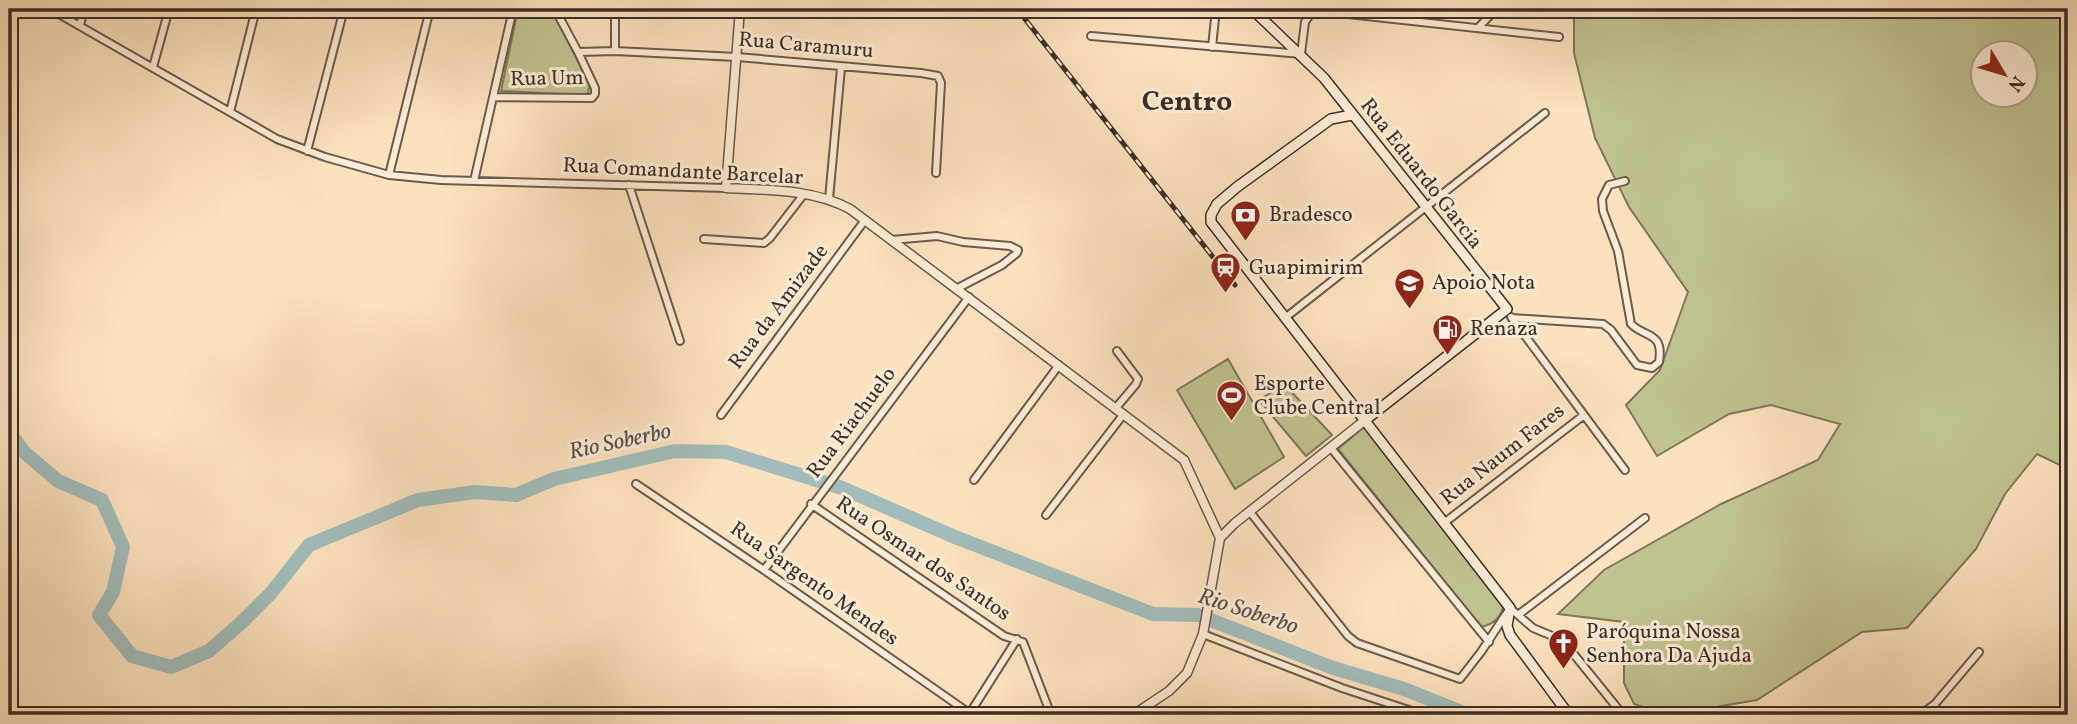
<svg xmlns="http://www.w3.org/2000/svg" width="2077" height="724" font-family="Vollkorn,serif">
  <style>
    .green { fill: #c0c390; stroke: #7e785c; stroke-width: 2; fill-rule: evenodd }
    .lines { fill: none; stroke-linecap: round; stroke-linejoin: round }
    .river { stroke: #a1bcba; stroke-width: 14 }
    .minor-casing { stroke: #6c5a4d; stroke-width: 10 }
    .tertiary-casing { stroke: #6c5a4d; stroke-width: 11 }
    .secondary-casing { stroke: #3c2d27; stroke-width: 12 }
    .minor { stroke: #fdecd5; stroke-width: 6 }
    .tertiary { stroke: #fdecd5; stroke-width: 8 }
    .secondary { stroke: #fdecd5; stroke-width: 9 }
    .rail-casing { stroke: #3c2d27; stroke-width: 5 }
    .rail { stroke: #fdecd5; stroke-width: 2.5; stroke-dasharray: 8; stroke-linecap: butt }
    .labels { text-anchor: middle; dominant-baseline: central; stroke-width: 6; stroke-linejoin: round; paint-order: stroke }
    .street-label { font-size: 21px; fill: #3c2d27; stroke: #fdecd5 }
    .poi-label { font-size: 21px; fill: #3c2d27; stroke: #fdecd5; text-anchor: start }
    .water-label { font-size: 23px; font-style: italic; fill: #55514c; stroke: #fdecd5 }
    .district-label { font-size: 28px; font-weight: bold; fill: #3c2d27; stroke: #fdecd5 }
  </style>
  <rect width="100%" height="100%" fill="#fce2be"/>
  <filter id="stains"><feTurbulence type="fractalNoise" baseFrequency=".00286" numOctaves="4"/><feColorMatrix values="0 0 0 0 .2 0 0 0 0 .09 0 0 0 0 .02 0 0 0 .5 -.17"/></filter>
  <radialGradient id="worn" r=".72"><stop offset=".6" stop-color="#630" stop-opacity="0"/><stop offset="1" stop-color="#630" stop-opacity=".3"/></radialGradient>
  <path class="green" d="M518 9H551L590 84 588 93 582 95 501 91Z
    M1574 9H2068V469L2037 454 2005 494 1976 549 1907 628 1862 632 1757 700 1668 715 1634 704 1624 683V622L1558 614 1604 570 1721 504 1818 460 1840 424 1771 405 1729 414 1657 456 1626 405 1660 370 1688 292 1629 207 1595 138 1574 53ZM1982 52H2024V94H1982Z
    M1228 359 1284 457 1235 489 1177 390Z
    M1284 384 1332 435 1306 456 1259 400Z
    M1364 427 1503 607C1500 619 1493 624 1481 627L1338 449Z"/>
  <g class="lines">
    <path class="river" d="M9 432 24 452 58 481 102 500 123 547 113 592 99 615 132 656 171 667 209 651 242 622 271 593 309 545 418 500 475 492 516 495 554 479 675 451 726 452 842 488 955 537 1153 614 1198 615 1333 668 1404 689 1469 715"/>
    <defs>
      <path id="minor" d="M50 9 277 139 325 157 389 175 441 180 726 188
        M555 9 578 52 615 51
        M615 9V51L737 57 921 73 938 76 941 83 936 173
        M1302 9 1559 37
        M80 25 84 9
        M1478 28 1496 9
        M1091 36 1301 54 1305 22 1313 10
        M1212 47 1216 9
        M153 67 169 9
        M494 97 592 98 595 94V88L578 52
        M230 112 256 9
        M307 151 344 9
        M389 175 430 9
        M474 181 513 9
        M629 185 680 341
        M829 199 841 68
        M704 239 764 243 770 238 804 194
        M892 240 937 236 963 242 1010 246 1018 250 1017 253 1002 265 956 289
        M1511 317 1625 470
        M1285 318 1545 113
        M1512 318 1603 324 1611 330 1637 365 1652 368 1659 362C1664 331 1645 338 1631 324L1618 251 1603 211 1602 199 1609 185 1625 181
        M1115 409 1136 384 1138 379 1117 351
        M721 415 865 220
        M1331 448 1489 642
        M974 480 1059 365
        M636 484 764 570 972 715
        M811 504 1004 636 1023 642 1051 715
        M1250 512 1348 636 1357 643 1460 679 1481 652 1510 608 1533 628 1550 635 1568 647 1623 715
        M1046 515 1123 415
        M1444 523 1584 415
        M764 570 969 297
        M1518 615 1645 518
        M1203 634 1342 688 1424 715
        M9 707 13 715
        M970 713 1017 639
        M1920 715 1935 704 1979 652"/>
      <path id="tertiary" d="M740 9 726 188C768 190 813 189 850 209L1184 460 1220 538
        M1133 715 1169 691 1187 673 1203 634 1220 538 1235 523 1364 421"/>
      <path id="secondary" d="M1252 9 1324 78 1507 309 1364 421
        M1352 115 1331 119 1237 187 1217 204 1211 215V222L1510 608 1507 626 1510 635 1569 715"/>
    </defs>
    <use href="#minor" class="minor-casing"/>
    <use href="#tertiary" class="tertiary-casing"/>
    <use href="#secondary" class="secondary-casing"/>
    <use href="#minor" class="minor"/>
    <use href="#tertiary" class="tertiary"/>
    <use href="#secondary" class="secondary"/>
    <defs>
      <path id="rail" d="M1017 9 1235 285"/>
    </defs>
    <use href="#rail" class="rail-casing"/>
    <use href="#rail" class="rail"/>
  </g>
  <defs>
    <symbol id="bank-pin" viewBox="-11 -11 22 30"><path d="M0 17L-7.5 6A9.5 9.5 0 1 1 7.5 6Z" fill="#8f2418" stroke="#fdecd5"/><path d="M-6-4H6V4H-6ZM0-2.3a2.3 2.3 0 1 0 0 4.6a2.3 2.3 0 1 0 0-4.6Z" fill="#fff"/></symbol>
    <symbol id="station-pin" viewBox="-11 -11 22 30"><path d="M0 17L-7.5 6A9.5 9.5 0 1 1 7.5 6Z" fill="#8f2418" stroke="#fdecd5"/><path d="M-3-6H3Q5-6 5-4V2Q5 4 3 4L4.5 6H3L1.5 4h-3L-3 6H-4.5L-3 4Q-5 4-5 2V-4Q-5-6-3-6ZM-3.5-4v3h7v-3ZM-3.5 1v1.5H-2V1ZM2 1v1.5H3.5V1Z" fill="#fff"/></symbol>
    <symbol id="university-pin" viewBox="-11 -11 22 30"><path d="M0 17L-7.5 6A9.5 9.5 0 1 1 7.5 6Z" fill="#8f2418" stroke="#fdecd5"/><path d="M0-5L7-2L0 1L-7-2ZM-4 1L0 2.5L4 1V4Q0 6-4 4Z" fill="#fff"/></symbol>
    <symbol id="fuel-pin" viewBox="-11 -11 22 30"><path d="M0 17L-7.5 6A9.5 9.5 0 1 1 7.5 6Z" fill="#8f2418" stroke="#fdecd5"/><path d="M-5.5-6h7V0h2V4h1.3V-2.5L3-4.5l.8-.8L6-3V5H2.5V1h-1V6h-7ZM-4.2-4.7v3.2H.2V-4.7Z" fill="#fff"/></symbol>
    <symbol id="stadium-pin" viewBox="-11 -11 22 30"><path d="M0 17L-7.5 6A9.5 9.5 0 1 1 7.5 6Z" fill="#8f2418" stroke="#fdecd5"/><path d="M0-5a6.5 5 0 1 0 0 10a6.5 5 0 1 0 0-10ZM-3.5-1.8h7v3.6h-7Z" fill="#fff"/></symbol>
    <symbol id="church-pin" viewBox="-11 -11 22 30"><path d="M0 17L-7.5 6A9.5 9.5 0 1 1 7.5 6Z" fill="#8f2418" stroke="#fdecd5"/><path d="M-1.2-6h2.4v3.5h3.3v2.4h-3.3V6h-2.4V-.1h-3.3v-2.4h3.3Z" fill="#fff"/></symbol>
  </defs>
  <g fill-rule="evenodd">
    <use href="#bank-pin" x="1228" y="198" width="35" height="47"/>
    <use href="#station-pin" x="1208" y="250" width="35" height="47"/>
    <use href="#university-pin" x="1392" y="266" width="35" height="47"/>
    <use href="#fuel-pin" x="1430" y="312" width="35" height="47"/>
    <use href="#stadium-pin" x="1214" y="378" width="35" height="47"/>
    <use href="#church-pin" x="1546" y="626" width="35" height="47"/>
  </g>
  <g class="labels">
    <g class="street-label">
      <text transform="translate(806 46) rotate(5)">Rua Caramuru</text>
      <text transform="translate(547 79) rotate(-1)">Rua Um</text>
      <text transform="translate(683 172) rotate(3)">Rua Comandante Barcelar</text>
      <text transform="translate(1421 174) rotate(52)">Rua Eduardo Garcia</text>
      <text transform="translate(779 307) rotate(-53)">Rua da Amizade</text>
      <text transform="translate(852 423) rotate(-53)">Rua Riachuelo</text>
      <text transform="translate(1503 455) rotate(-38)">Rua Naum Fares</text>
      <text transform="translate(923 559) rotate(34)">Rua Osmar dos Santos</text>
      <text transform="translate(814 584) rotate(35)">Rua Sargento Mendes</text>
    </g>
    <g class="poi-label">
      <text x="1269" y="215">Bradesco</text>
      <text x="1249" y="268">Guapimirim</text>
      <text x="1432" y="283">Apoio Nota</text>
      <text x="1470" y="329">Renaza</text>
      <text x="1254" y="384">Esporte<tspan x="1254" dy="24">Clube Central</tspan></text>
      <text x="1586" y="632">Paróquina Nossa<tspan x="1586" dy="24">Senhora Da Ajuda</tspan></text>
    </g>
    <g class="water-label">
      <text transform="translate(620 442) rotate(-12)">Rio Soberbo</text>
      <text transform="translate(1248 612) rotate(18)">Rio Soberbo</text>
    </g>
    <g class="district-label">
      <text x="1187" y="102">Centro</text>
    </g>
  </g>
  <rect width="2077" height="724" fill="none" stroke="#fce2be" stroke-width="35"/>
  <rect x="10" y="10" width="2056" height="703" fill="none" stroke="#3c2d27" stroke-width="3.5"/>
  <rect x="18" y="18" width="2042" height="689" fill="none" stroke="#3c2d27" stroke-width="2"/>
  <g transform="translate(2004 74) rotate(128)"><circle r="33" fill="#fdecd5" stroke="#b0a08f" stroke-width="2"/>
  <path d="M0-5L12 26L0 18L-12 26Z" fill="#8f2418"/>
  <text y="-10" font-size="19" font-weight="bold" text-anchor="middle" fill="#3c2d27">N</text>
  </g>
  <rect width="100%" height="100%" filter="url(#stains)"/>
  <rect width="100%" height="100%" fill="url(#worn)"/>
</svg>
